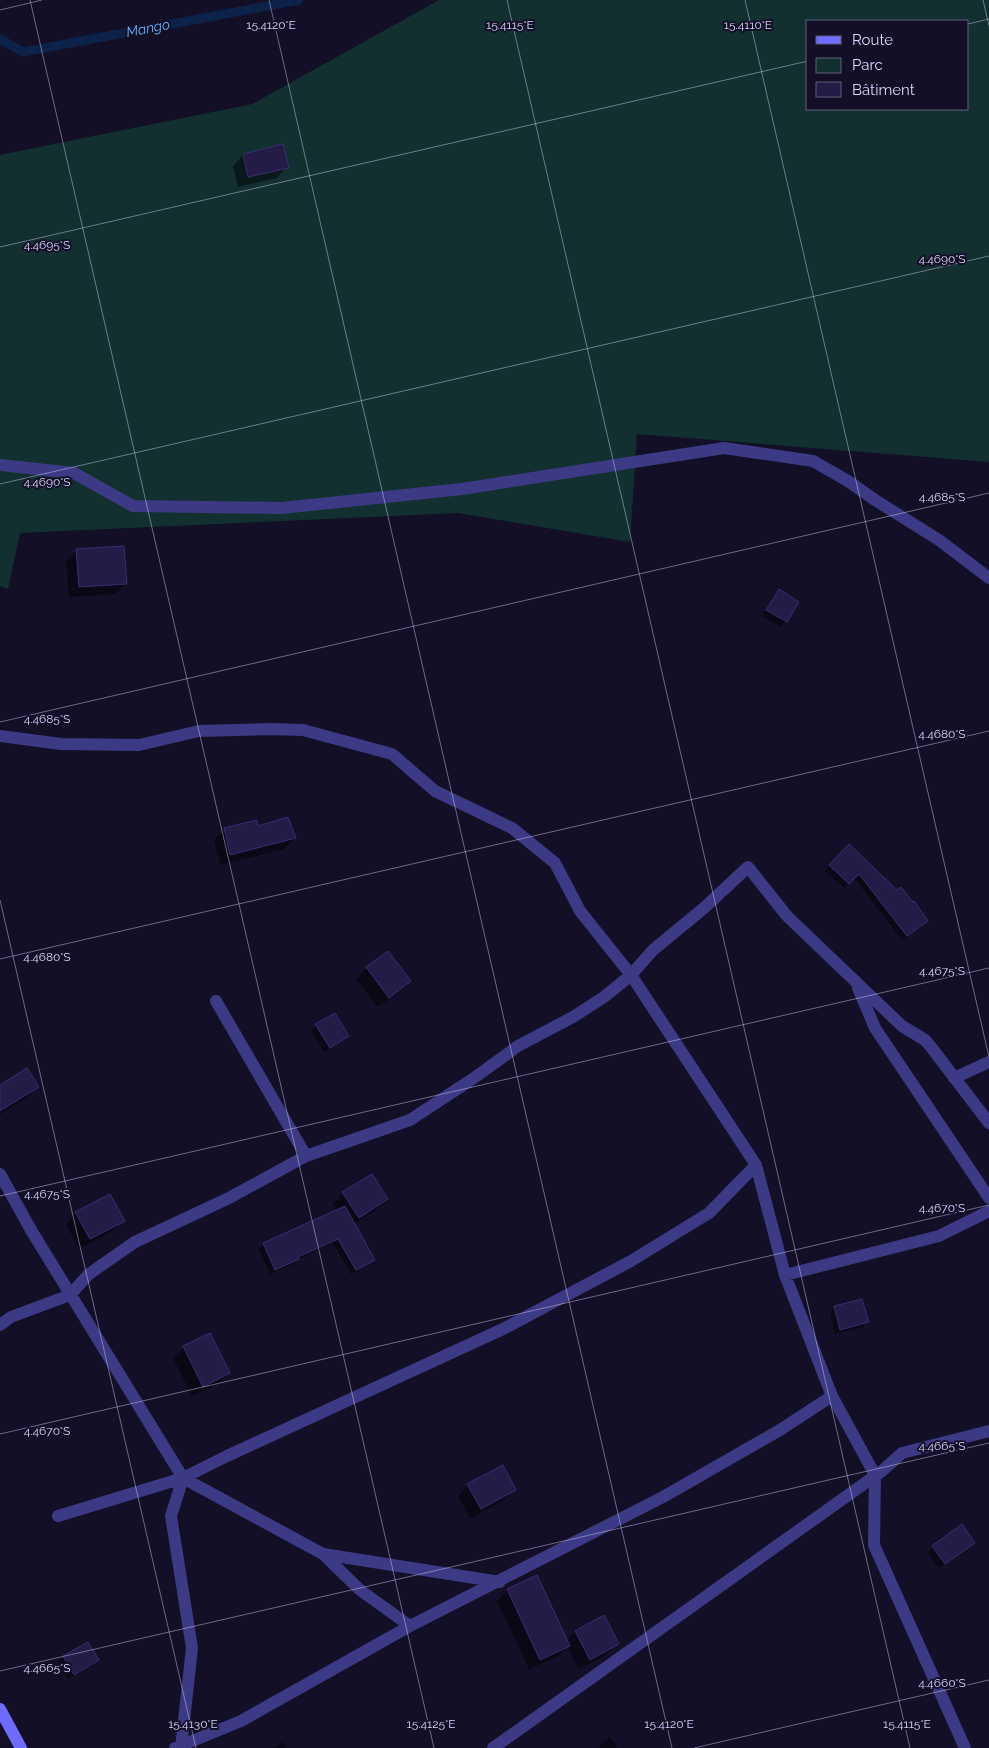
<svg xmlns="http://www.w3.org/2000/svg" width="989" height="1748" font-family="Raleway,sans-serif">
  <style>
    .green { fill: #12302f; fill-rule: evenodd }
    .shadow { fill: #0007 }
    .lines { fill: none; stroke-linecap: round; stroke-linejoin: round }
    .stream { stroke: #0c2248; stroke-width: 9 }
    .building { fill: #241b47; stroke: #3b2d73 }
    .street { stroke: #3d3a85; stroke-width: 12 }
    .secondary { stroke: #6f6bff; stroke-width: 12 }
    .ticks { fill: none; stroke: #d9d4ff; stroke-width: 1; stroke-opacity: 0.45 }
    .labels { text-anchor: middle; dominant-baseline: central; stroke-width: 4; stroke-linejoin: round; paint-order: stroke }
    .water-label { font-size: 14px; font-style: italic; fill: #62b6ff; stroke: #130f26 }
    .ticks-label { font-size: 12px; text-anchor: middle; fill: #d9d4ff; stroke: #130f26; stroke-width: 4; stroke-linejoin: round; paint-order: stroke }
  </style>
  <rect width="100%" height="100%" fill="#130f26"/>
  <path class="green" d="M439 0H989V462L637 434 630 542 458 513 20 533 8 589 0 586V155L252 104ZM808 21H968V109H808Z"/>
  <path class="shadow" d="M243 155 287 167 277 178 238 187 233 166Z
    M77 550 126 583 115 594 69 597 66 561Z
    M779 590 786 621 781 626 762 616 774 595Z
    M257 827 295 838 284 849 220 865 214 840 225 829Z
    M849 845 926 921 921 926 902 940 854 878 844 888 825 871Z
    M388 953 410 981 399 992 378 1007 356 979 367 968Z
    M335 1014 348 1036 324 1052 311 1030 316 1025Z
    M0 1087H37L27 1098 0 1114Z
    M343 1193 387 1199 376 1210 353 1224 374 1259 368 1264 351 1274 333 1243 298 1259 293 1264 270 1274 259 1249 264 1244 337 1211 333 1204Z
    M76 1213 123 1220 112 1231 79 1249 66 1224Z
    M835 1307 867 1322 862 1327 835 1334 830 1312Z
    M184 1347 229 1373 218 1384 192 1396 173 1358Z
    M468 1485 515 1490 504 1500 470 1519 458 1496Z
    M962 1526 969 1547 939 1568 928 1552Z
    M508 1590 566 1641 575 1632 604 1617 618 1643 607 1654 579 1669 567 1647 558 1656 529 1669 497 1601Z
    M88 1643 98 1660 93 1665 68 1679 58 1662 63 1657Z
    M610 1737 618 1748H595Z
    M283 1742 287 1748H273Z"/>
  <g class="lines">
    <path class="stream" d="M0 39 23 52 299 0"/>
  </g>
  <path class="building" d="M283 144 289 168 248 177 243 154Z
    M124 546 127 584 79 587 76 549Z
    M779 589 799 602 787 622 766 610Z
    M288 817 296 838 230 855 224 828 257 820 258 826Z
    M849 844 897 890 901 887 913 902 914 901 928 921 907 936 859 874 849 884 829 865Z
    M388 951 411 981 389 998 366 967Z
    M335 1013 349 1036 330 1048 315 1024Z
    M27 1068 39 1087 0 1111V1085Z
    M372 1174 388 1199 359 1218 342 1192Z
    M110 1194 125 1221 90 1239 75 1212Z
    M345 1206 375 1260 356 1270 338 1239 298 1257 299 1259 275 1270 263 1243Z
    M862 1299 869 1322 840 1330 834 1306Z
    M210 1333 230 1373 203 1387 183 1346Z
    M503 1465 516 1490 481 1509 467 1484Z
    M962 1524 975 1543 945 1564 932 1546Z
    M537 1575 570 1646 540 1660 507 1589Z
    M604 1615 619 1644 590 1660 575 1631Z
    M88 1642 99 1660 74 1675 63 1656Z"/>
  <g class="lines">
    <path class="street" d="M0 465 74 473 133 506 282 508 462 489 724 448 813 461 848 481 875 500 939 540 989 578
      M0 736 61 744 139 745 199 731 270 729 303 730 392 754 435 791 512 828 555 863 580 911 631 975 756 1165 785 1275 832 1396 875 1475 874 1545 965 1748
      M858 988 875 1028 989 1198
      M216 1001 306 1156
      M954 1078 989 1062
      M0 1174 31 1230 183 1478 323 1554 360 1590 410 1626
      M785 1275 939 1236 989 1211
      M0 1325 11 1317 70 1295 89 1274 135 1242 229 1198 306 1156 410 1120 474 1078 518 1046 573 1017 604 997 631 975 653 950 704 908 748 867 787 916 902 1026 925 1040 931 1047 989 1123
      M58 1516 183 1478 227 1456 503 1329 631 1261 709 1213 756 1165
      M323 1554 500 1582
      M175 1748 241 1721 410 1626 663 1497 780 1430 832 1396
      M181 1748 192 1648 171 1516 183 1478
      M493 1748 882 1471 902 1453 989 1431"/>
    <path class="secondary" d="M0 1709 21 1748"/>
  </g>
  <path class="ticks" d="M30 0 434 1748M269 0 672 1748M507 0 910 1748M745 0 989 1057M983 0 989 26M0 10 42 0M968 24 989 19M0 247 808 61M0 484 989 256M0 722 989 493M0 900 196 1748M0 959 989 731M0 1196 989 968M0 1434 989 1205M0 1671 989 1443M694 1748 989 1680"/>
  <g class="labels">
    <g class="water-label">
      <text transform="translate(148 28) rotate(-11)">Mango</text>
    </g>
  </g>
  <g class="ticks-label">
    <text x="271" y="29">15.4120°E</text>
    <text x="510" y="29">15.4115°E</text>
    <text x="748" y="29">15.4110°E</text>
    <text x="47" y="249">4.4695°S</text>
    <text x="942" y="263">4.4690°S</text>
    <text x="47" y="486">4.4690°S</text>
    <text x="942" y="501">4.4685°S</text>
    <text x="47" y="723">4.4685°S</text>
    <text x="942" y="738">4.4680°S</text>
    <text x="47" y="961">4.4680°S</text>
    <text x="942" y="975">4.4675°S</text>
    <text x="47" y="1198">4.4675°S</text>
    <text x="942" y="1212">4.4670°S</text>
    <text x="47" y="1435">4.4670°S</text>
    <text x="942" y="1450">4.4665°S</text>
    <text x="47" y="1672">4.4665°S</text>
    <text x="942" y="1687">4.4660°S</text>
    <text x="193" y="1728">15.4130°E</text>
    <text x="431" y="1728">15.4125°E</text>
    <text x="669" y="1728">15.4120°E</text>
    <text x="907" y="1728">15.4115°E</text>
  </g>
  <rect x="806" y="20" width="162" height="90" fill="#130f26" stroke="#625e7d"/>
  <rect x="816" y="36" width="25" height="8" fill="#6f6bff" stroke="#625e7d"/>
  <text x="852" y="45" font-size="15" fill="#d9d4ff">Route</text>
  <rect x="816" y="58" width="25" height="15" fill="#12302f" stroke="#625e7d"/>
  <text x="852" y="70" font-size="15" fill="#d9d4ff">Parc</text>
  <rect x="816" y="82" width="25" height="15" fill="#241b47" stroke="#625e7d"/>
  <text x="852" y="95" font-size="15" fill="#d9d4ff">Bâtiment</text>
</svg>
